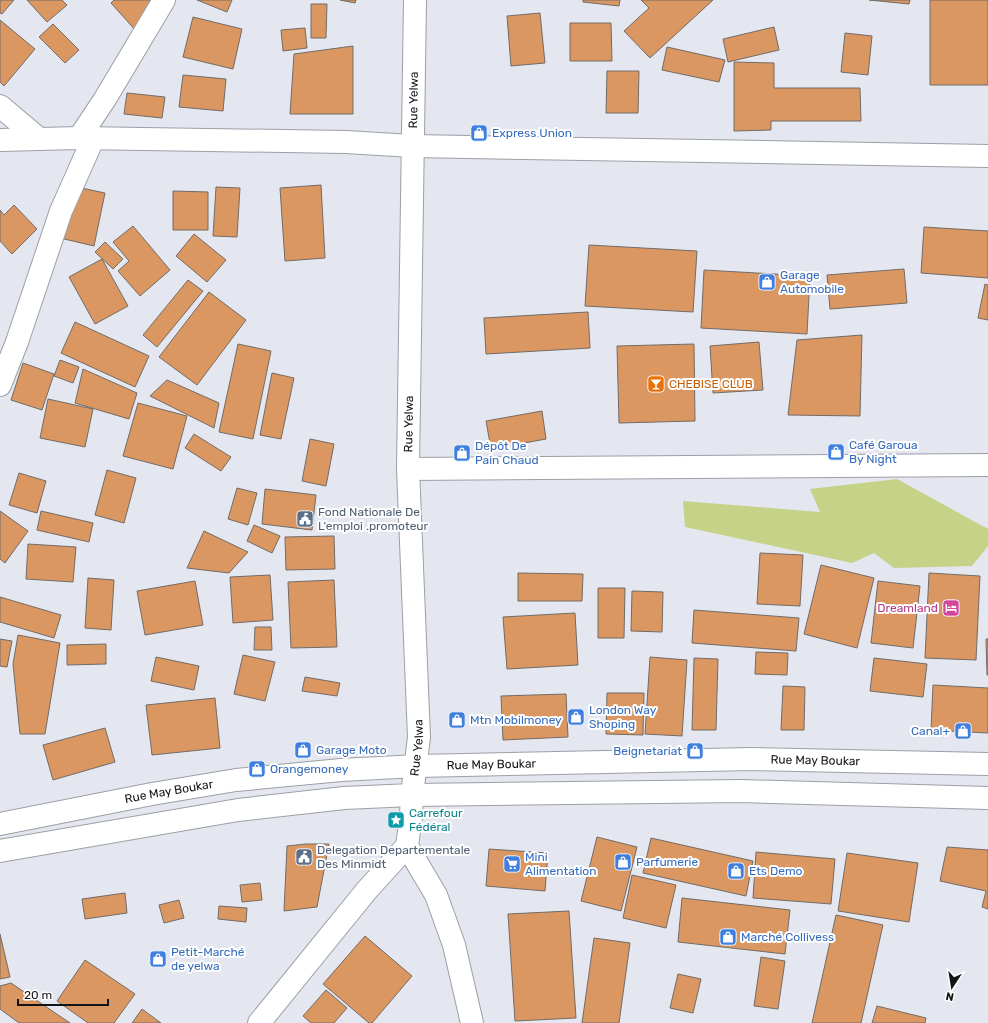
<svg xmlns="http://www.w3.org/2000/svg" width="988" height="1023" font-family="Rubik,sans-serif">
  <style>
    .green { fill: #c5d288 }
    .building { fill: #da9761; stroke: #726b67 }
    .lines { fill: none; stroke-linecap: round; stroke-linejoin: round }
    .minor-casing { stroke: #9c9fa6; stroke-width: 24 }
    .major-casing { stroke: #9c9fa6; stroke-width: 24 }
    .minor { stroke: #fff; stroke-width: 22 }
    .major { stroke: #fff; stroke-width: 22 }
    .labels { text-anchor: middle; dominant-baseline: central; stroke-width: 4; stroke-linejoin: round; paint-order: stroke }
    .street-label { font-size: 12px; fill: #121316; stroke: #fff }
    .shop-label { font-size: 12px; fill: #366cbe; stroke: #fff; text-anchor: start }
    .food-label { font-size: 12px; fill: #c56008; stroke: #fff; text-anchor: start }
    .service-label { font-size: 12px; fill: #4e5e75; stroke: #fff; text-anchor: start }
    .hotel-label { font-size: 12px; fill: #b23c85; stroke: #fff; text-anchor: end }
    .culture-label { font-size: 12px; fill: #0d838f; stroke: #fff; text-anchor: start }
  </style>
  <rect width="100%" height="100%" fill="#e4e7ef"/>
  <path class="green" d="M897 479 988 529V546L972 566 894 568 874 553 852 563 685 527 683 501 820 512 810 489Z"/>
  <path class="building" d="M0 0H14L2 14 0 13Z
    M27 0H62L67 5 47 22Z
    M114 0H159L137 32 111 3Z
    M197 0H232L227 12Z
    M340 0H356L355 3Z
    M583 0H620L619 6 583 2Z
    M641 0H713L650 58 624 31 649 8Z
    M869 0H910L909 4Z
    M930 0H988V85H930Z
    M311 4H327L326 38H311Z
    M540 13 545 63 511 66 507 16Z
    M193 17 242 29 233 69 183 57Z
    M0 20 35 49 4 86 0 82Z
    M570 23H611L612 61H570Z
    M53 24 79 50 65 63 39 37Z
    M774 27 779 50 728 62 723 39Z
    M305 28 307 48 283 51 281 30Z
    M845 33 872 36 868 75 841 72Z
    M353 46V114H290L294 54Z
    M667 47 725 60 719 82 662 70Z
    M734 62 774 63V88H860L861 121H771V130L734 131Z
    M607 71H639L638 113H606Z
    M183 75 226 79 223 111 179 107Z
    M127 93 165 97 162 118 124 114Z
    M321 185 325 258 285 261 280 188Z
    M72 186 105 193 94 246 60 238Z
    M216 187 240 188 237 237 213 236Z
    M173 191 208 192V230H173Z
    M14 205 37 229 12 254 0 241V210L4 215Z
    M133 226 170 270 140 296 118 271 129 261 113 242Z
    M924 227 988 231V278L921 273Z
    M194 234 226 260 207 282 176 256Z
    M105 242 123 259 113 269 95 252Z
    M589 245 697 251 693 312 585 306Z
    M102 259 128 306 95 324 69 277Z
    M904 269 907 303 830 309 827 275Z
    M704 270 810 276 807 334 701 328Z
    M188 280 203 291 157 347 143 335Z
    M985 284 988 285V320L978 318Z
    M209 292 246 320 197 385 159 357Z
    M588 312 590 348 486 354 484 318Z
    M75 322 149 356 135 387 61 353Z
    M862 335 860 416 788 415 797 340Z
    M759 342 763 390 713 393 710 346Z
    M238 344 271 351 253 439 219 432Z
    M694 344 695 421 619 423 617 346Z
    M60 360 79 367 73 383 54 376Z
    M23 363 54 374 42 410 11 400Z
    M83 369 137 393 129 419 75 403Z
    M272 373 294 378 281 439 260 435Z
    M167 380 219 403 214 428 150 396Z
    M48 399 93 409 85 447 40 438Z
    M138 403 187 416 173 469 123 456Z
    M542 411 546 439 491 449 486 421Z
    M194 434 231 457 221 471 185 448Z
    M310 439 334 444 326 486 302 481Z
    M107 470 136 478 124 523 95 515Z
    M19 473 46 481 37 513 9 505Z
    M237 488 257 493 248 525 228 519Z
    M265 489 316 495 312 530 262 524Z
    M0 511 28 531 5 563 0 559Z
    M41 511 93 523 89 542 37 530Z
    M254 525 280 536 272 553 247 541Z
    M204 531 248 552 229 573 187 568Z
    M334 536 335 569 286 570 285 537Z
    M28 544 76 547 73 582 26 579Z
    M760 553 803 555 800 606 757 604Z
    M821 565 874 578 857 648 804 634Z
    M518 573 583 574 582 601H518Z
    M929 573 980 576 976 660 925 658Z
    M270 575 273 620 233 623 230 577Z
    M88 578 114 580 111 630 85 628Z
    M334 580 337 647 291 648 288 582Z
    M195 581 203 625 145 635 137 591Z
    M878 581 920 586 913 648 871 643Z
    M598 588H625L624 638H598Z
    M632 591 663 592 662 632 631 631Z
    M0 597 61 615 54 638 0 622Z
    M694 610 799 618 796 651 692 643Z
    M575 613 578 665 507 669 503 617Z
    M255 627H271L272 650H254Z
    M18 635 60 643 45 734H20L13 664Z
    M0 639 12 641 7 667 0 666Z
    M986 639H988V675H987Z
    M106 644V664L67 665V645Z
    M756 652 788 653 787 675 755 674Z
    M243 655 275 662 265 701 234 694Z
    M156 657 199 666 194 690 151 681Z
    M650 657 687 660 682 736 645 734Z
    M694 658 718 659 716 730H692Z
    M874 658 927 664 923 697 870 691Z
    M305 677 340 683 337 696 302 691Z
    M933 685 988 688V733L931 730Z
    M783 686 805 687 804 730H781Z
    M607 693H644L643 735 606 734Z
    M566 694 568 737 503 740 501 696Z
    M215 698 220 748 152 755 146 705Z
    M105 728 115 762 53 780 43 745Z
    M597 837 637 847 621 911 581 901Z
    M651 838 753 861 746 896 643 873Z
    M306 844H329L317 907 284 911 287 846Z
    M947 847 988 850V909L982 907 986 891 940 881Z
    M489 849 548 853 545 891 486 886Z
    M756 852 835 859 831 904 753 898Z
    M847 853 918 863 909 922 838 911Z
    M632 875 676 885 666 928 623 918Z
    M260 883 262 900 242 902 240 885Z
    M125 893 127 913 85 919 82 899Z
    M682 898 790 910 785 954 678 942Z
    M179 900 184 918 164 923 159 905Z
    M219 906 247 908 246 922 218 919Z
    M569 911 576 1018 515 1021 508 914Z
    M836 915 883 925 861 1023H812Z
    M0 934 10 977 0 979Z
    M365 936 412 976 372 1023H369L323 984Z
    M594 938 630 943 619 1023H582Z
    M761 957 785 961 778 1009 754 1006Z
    M85 960 135 994 114 1023H88L57 1001Z
    M678 974 701 979 693 1013 670 1008Z
    M11 983 70 1023H19L0 1009V986Z
    M326 990 347 1008 334 1023H311L303 1016Z
    M877 1006 926 1018 925 1023H872Z
    M142 1009 161 1023H132Z"/>
  <g class="lines">
    <defs>
      <g id="minor">
        <path d="M0 106 39 139"/>
        <path d="M79 138 105 99 164 0"/>
        <path d="M0 140 79 138 346 142 412 146 988 156"/>
        <path d="M0 385 17 342 61 211 93 139"/>
        <path d="M408 469 988 465"/>
        <path id="s1" d="M407 846 411 816 412 795 419 737 408 469 415 0"/>
        <path d="M407 846 436 895 454 945 472 1023"/>
        <path d="M259 1023 367 890 407 846"/>
      </g>
      <g id="major">
        <path id="s2" d="M0 824 152 794 236 780 341 770 417 766 752 759 988 764"/>
        <path d="M0 851 238 810 344 798 412 795 740 791 988 798"/>
      </g>
    </defs>
    <use href="#minor" class="minor-casing"/>
    <use href="#major" class="major-casing"/>
    <use href="#minor" class="minor"/>
    <use href="#major" class="major"/>
  </g>
  <defs>
    <symbol id="shop-square" viewBox="-11 -11 22 22"><rect x="-9" y="-9" width="18" height="18" rx="4" fill="#3f7fe0" stroke="#fff"/><path d="M-5-2.5h2.3a2.7 3.5 0 0 1 5.4 0H5L5.5 6h-11ZM-1.5-2.5h3a1.5 2.3 0 0 0-3 0Z" fill="#fff"/></symbol>
    <symbol id="bar-square" viewBox="-11 -11 22 22"><rect x="-9" y="-9" width="18" height="18" rx="4" fill="#e8710a" stroke="#fff"/><path d="M-6-5H6L.8 .8V4.5H3.5V6h-7V4.5H-.8V.8Z" fill="#fff"/></symbol>
    <symbol id="civic-square" viewBox="-11 -11 22 22"><rect x="-9" y="-9" width="18" height="18" rx="4" fill="#5c6f8a" stroke="#fff"/><path d="M-.6-6.5H3V-4.5H.6V-3L4-1V1h2V6H-6V1h2V-1L-.6-3ZM-1.2 2.5V6h2.4V2.5Z" fill="#fff"/></symbol>
    <symbol id="hotel-square" viewBox="-11 -11 22 22"><rect x="-9" y="-9" width="18" height="18" rx="4" fill="#d1479c" stroke="#fff"/><path d="M-6-4.5h1.5V1H6V5H4.5V3h-9V5H-6ZM-4 0a1.8 1.8 0 1 1 3.6 0ZM.5 0V-2.5h3Q6-2.5 6 0Z" fill="#fff"/></symbol>
    <symbol id="sight-square" viewBox="-11 -11 22 22"><rect x="-9" y="-9" width="18" height="18" rx="4" fill="#0f9aa8" stroke="#fff"/><path d="M0-6L1.8-2.2L6-1.7L2.9 1.2L3.7 5.4L0 3.3L-3.7 5.4L-2.9 1.2L-6-1.7L-1.8-2.2Z" fill="#fff"/></symbol>
    <symbol id="supermarket-square" viewBox="-11 -11 22 22"><rect x="-9" y="-9" width="18" height="18" rx="4" fill="#3f7fe0" stroke="#fff"/><path d="M-6-5.5h2.5l.6 2H6L4.5 2H-2.5L-4.4-4H-6ZM-1.5 3.2a1.3 1.3 0 1 0 .1 0ZM3 3.2a1.3 1.3 0 1 0 .1 0Z" fill="#fff"/></symbol>
  </defs>
  <g fill-rule="evenodd">
    <use href="#shop-square" x="469" y="123" width="20" height="20"/>
    <use href="#shop-square" x="757" y="272" width="20" height="20"/>
    <use href="#bar-square" x="646" y="374" width="20" height="20"/>
    <use href="#shop-square" x="826" y="442" width="20" height="20"/>
    <use href="#shop-square" x="452" y="443" width="20" height="20"/>
    <use href="#civic-square" x="295" y="509" width="20" height="20"/>
    <use href="#hotel-square" x="941" y="598" width="20" height="20"/>
    <use href="#shop-square" x="566" y="707" width="20" height="20"/>
    <use href="#shop-square" x="447" y="710" width="20" height="20"/>
    <use href="#shop-square" x="953" y="721" width="20" height="20"/>
    <use href="#shop-square" x="293" y="740" width="20" height="20"/>
    <use href="#shop-square" x="685" y="741" width="20" height="20"/>
    <use href="#shop-square" x="247" y="759" width="20" height="20"/>
    <use href="#sight-square" x="386" y="810" width="20" height="20"/>
    <use href="#civic-square" x="294" y="847" width="20" height="20"/>
    <use href="#shop-square" x="613" y="852" width="20" height="20"/>
    <use href="#supermarket-square" x="502" y="854" width="20" height="20"/>
    <use href="#shop-square" x="726" y="861" width="20" height="20"/>
    <use href="#shop-square" x="718" y="927" width="20" height="20"/>
    <use href="#shop-square" x="148" y="949" width="20" height="20"/>
  </g>
  <g class="labels">
    <g class="street-label">
      <text stroke="none"><textPath href="#s1" startOffset="747">Rue Yelwa</textPath></text>
      <text stroke="none"><textPath href="#s1" startOffset="423">Rue Yelwa</textPath></text>
      <text stroke="none"><textPath href="#s1" startOffset="99">Rue Yelwa</textPath></text>
      <text stroke="none"><textPath href="#s2" startOffset="820">Rue May Boukar</textPath></text>
      <text stroke="none"><textPath href="#s2" startOffset="496">Rue May Boukar</textPath></text>
      <text stroke="none"><textPath href="#s2" startOffset="172">Rue May Boukar</textPath></text>
    </g>
    <g class="shop-label">
      <text x="492" y="133">Express Union</text>
      <text x="780" y="275">Garage<tspan x="780" dy="14">Automobile</tspan></text>
      <text x="849" y="445">Café Garoua<tspan x="849" dy="14">By Night</tspan></text>
      <text x="475" y="446">Dépôt De<tspan x="475" dy="14">Pain Chaud</tspan></text>
      <text x="589" y="710">London Way<tspan x="589" dy="14">Shoping</tspan></text>
      <text x="470" y="720">Mtn Mobilmoney</text>
      <text x="950" y="731" text-anchor="end">Canal+</text>
      <text x="316" y="750">Garage Moto</text>
      <text x="682" y="751" text-anchor="end">Beignetariat</text>
      <text x="270" y="769">Orangemoney</text>
      <text x="525" y="857">Mini<tspan x="525" dy="14">Alimentation</tspan></text>
      <text x="636" y="862">Parfumerie</text>
      <text x="749" y="871">Ets Demo</text>
      <text x="741" y="937">Marché Collivess</text>
      <text x="171" y="952">Petit-Marché<tspan x="171" dy="14">de yelwa</tspan></text>
    </g>
    <g class="food-label">
      <text x="669" y="384">CHEBISE CLUB</text>
    </g>
    <g class="service-label">
      <text x="318" y="512">Fond Nationale De<tspan x="318" dy="14">L'emploi .promoteur</tspan></text>
      <text x="317" y="850">Delegation Departementale<tspan x="317" dy="14">Des Minmidt</tspan></text>
    </g>
    <g class="hotel-label">
      <text x="938" y="608">Dreamland</text>
    </g>
    <g class="culture-label">
      <text x="409" y="813">Carrefour<tspan x="409" dy="14">Fédéral</tspan></text>
    </g>
  </g>
  <g transform="translate(952 987) rotate(192)" stroke="#ffffff" stroke-width="3" paint-order="stroke">
  <path d="M0-3L7 15L0 10L-7 15Z" fill="#121316"/>
  <text y="-6" font-size="11" font-weight="bold" text-anchor="middle" fill="#121316">N</text>
  </g>
  <path d="M18 999v6h90v-6" fill="none" stroke="#121316" stroke-width="2"/>
  <text x="24" y="999" font-size="12" fill="#121316" stroke="#ffffff" stroke-width="3" paint-order="stroke">20 m</text>
</svg>
